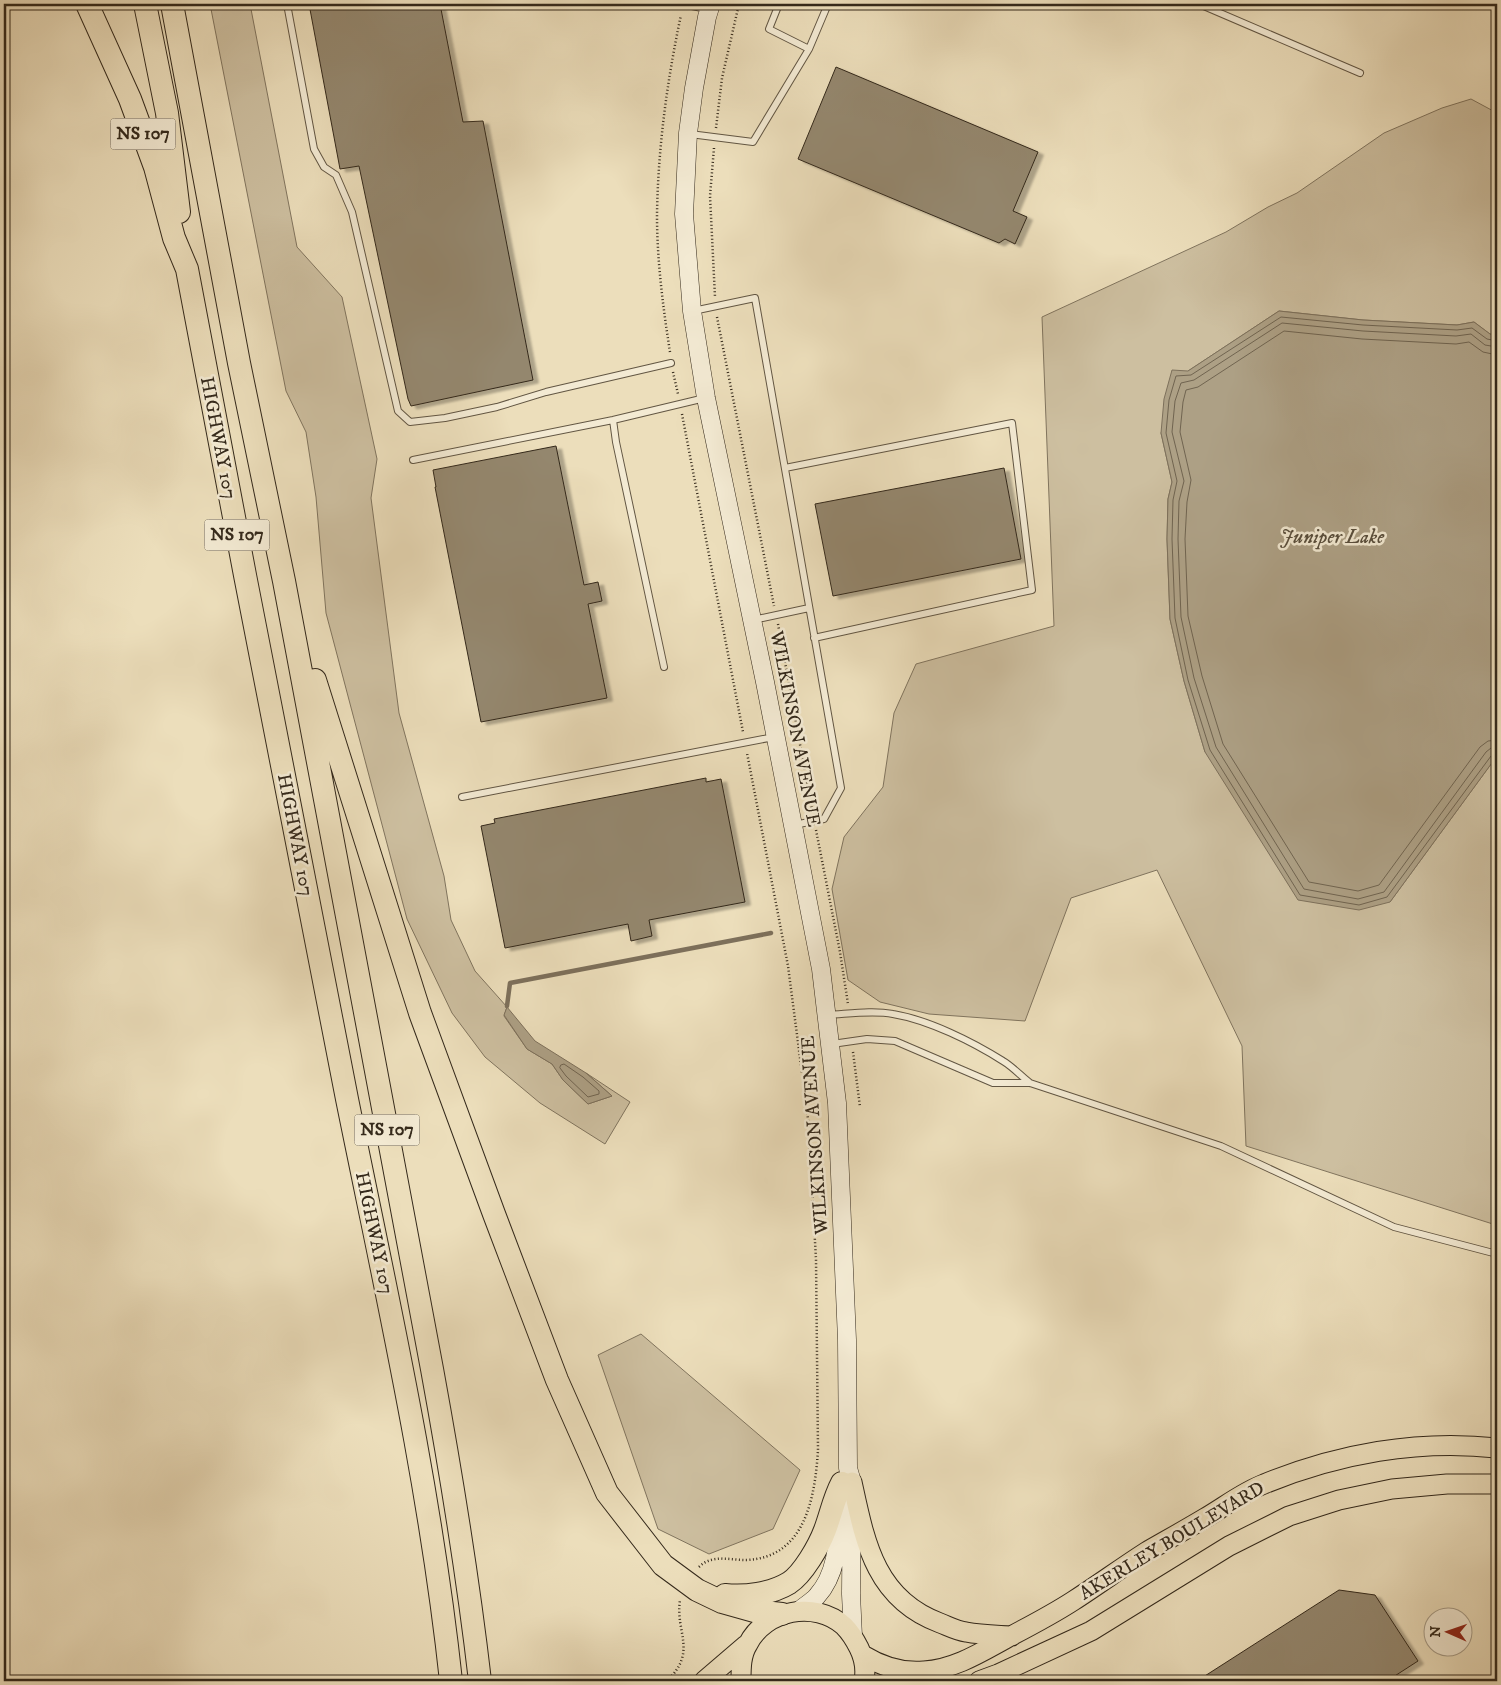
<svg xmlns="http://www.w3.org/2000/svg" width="1501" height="1685" font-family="'IM FELL DW Pica',serif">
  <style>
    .green { fill: #cdbfa0; stroke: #80745e }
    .water { fill: #ada085; stroke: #7d705b }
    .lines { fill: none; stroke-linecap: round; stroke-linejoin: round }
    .shore { stroke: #706450; stroke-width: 1 }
    .stream { stroke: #7d705b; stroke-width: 4.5 }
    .building { fill: #94876e; stroke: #34291b; filter: url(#shadow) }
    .lane-casing { stroke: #625643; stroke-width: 8 }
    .secondary-casing { stroke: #34291b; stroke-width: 19 }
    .primary-casing { stroke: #34291b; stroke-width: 21 }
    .highway-casing { stroke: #34291b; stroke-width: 24 }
    .path { stroke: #34291b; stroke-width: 2.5; stroke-dasharray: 1 2.5; stroke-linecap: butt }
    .lane { stroke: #f3ead3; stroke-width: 6 }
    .secondary { stroke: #f3ead3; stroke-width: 18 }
    .primary { stroke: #ecdebb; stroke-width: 19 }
    .highway { stroke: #ecdebb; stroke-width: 22 }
    .labels { text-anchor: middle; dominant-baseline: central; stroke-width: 5; stroke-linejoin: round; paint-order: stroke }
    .shield { fill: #f3ead3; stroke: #6d6352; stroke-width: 1 }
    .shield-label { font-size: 18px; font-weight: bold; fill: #34291b }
    .street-label { font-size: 19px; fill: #34291b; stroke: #f3ead3 }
    .water-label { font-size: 20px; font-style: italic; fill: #584d3b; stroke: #f3ead3 }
  </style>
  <defs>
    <filter id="shadow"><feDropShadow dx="5.5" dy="3" stdDeviation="1" flood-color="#0004"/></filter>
  </defs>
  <rect width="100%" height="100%" fill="#ecdebb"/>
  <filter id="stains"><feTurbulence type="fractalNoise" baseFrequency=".004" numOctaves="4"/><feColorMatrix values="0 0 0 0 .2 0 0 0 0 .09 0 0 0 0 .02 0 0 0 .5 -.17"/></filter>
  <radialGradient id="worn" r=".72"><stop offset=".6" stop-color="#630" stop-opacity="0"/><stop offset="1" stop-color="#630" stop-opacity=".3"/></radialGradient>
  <path class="green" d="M210 4H250L297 247 342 297 377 459 371 498 399 713 444 876 451 920 475 971 507 1007 504 1016 527 1049 552 1064 563 1080 588 1104 612 1096 586 1073 630 1102 605 1144 540 1103 485 1057 452 1013 407 919 326 613 316 497 306 432 286 391Z
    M1471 99 1497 113V336L1490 334 1474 322 1457 325 1363 320 1279 311 1188 371 1161 433 1172 482 1168 499 1167 539 1170 619 1184 681 1205 752 1390 902 1497 756V1224L1496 1225 1246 1146 1242 1046 1157 870 1071 898 1025 1021 929 1014 880 1002 848 980 832 889 844 837 883 787 894 713 916 664 1054 626 1042 317 1226 232 1268 207 1297 193 1384 133 1442 108Z
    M641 1334 800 1470 773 1529 709 1554 658 1529 598 1355Z"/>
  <path class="water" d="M1279 311 1363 320 1457 325 1474 322 1490 334 1497 336V756L1390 902 1359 910 1298 900 1205 752 1184 681 1170 619 1167 539 1168 499 1172 482 1161 433 1164 399 1172 370 1188 371Z
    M507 1007 535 1041 586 1073 612 1096 588 1104 563 1080 552 1064 527 1049 504 1015Z"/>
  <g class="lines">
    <path class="shore" d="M1497 341 1487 339 1472 328 1457 330 1363 325 1281 317 1191 375 1176 376 1169 400 1166 433 1177 481 1173 500 1172 539 1175 618 1188 680 1210 750 1300 895 1359 905 1387 897 1491 756 1497 754
      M1497 347 1485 345 1471 334 1456 336 1363 331 1282 323 1194 380 1181 383 1175 401 1172 432 1184 481 1179 501 1178 539 1181 617 1194 678 1216 747 1304 889 1358 899 1384 892 1486 752 1491 748 1497 747
      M1497 355 1483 352 1469 342 1456 344 1362 339 1284 331 1198 387 1186 390 1183 402 1180 432 1191 480 1187 502 1185 539 1188 616 1202 676 1223 744 1309 882 1358 891 1379 885 1480 747 1488 741 1497 740
      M561 1065 564 1064 583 1077 599 1091V1094L588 1097 566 1076 560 1068Z"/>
    <path class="stream" d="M507 1006 510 983 771 933"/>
  </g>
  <path class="building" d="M309 4H440L463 122 483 121 533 380 411 406 408 399 359 166 340 169Z
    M836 67 1038 152 1013 211 1027 217 1015 244 1005 239 999 243 798 159Z
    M556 446 584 585 598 582 602 601 588 604 607 698 481 722 435 487H436L433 470Z
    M1004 468 1021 559 833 596 815 504Z
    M706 778V782L721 779 745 902 649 920 652 936 631 941 628 924 505 948 481 826 495 823 494 819Z
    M1339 1590 1375 1595 1418 1661 1387 1681H1197Z"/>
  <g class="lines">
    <defs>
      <path id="lane" d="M287 4 314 149 324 167 336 175 352 212 398 411 410 422 445 418 497 407 546 392 671 363
        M682 4 707 9
        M779 4 769 29 809 49
        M1199 4 1360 73
        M690 134 753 142 809 49 828 4
        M693 311 755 298 841 788 824 819 794 825
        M613 420 616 442 664 667
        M413 460 613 420 705 398
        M785 468 1012 423 1032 590 814 638
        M753 620 809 608
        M462 797 774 737
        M827 1015C848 1014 872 1010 893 1014 929 1020 973 1042 1003 1061 1013 1067 1021 1076 1030 1083
        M832 1044 867 1039 895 1041 993 1083H1030L1221 1146 1394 1227 1497 1254"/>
      <path id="secondary" d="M711 4 707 17 694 88 688 133 684 214 692 311 706 398 765 682 821 969 837 1103 847 1340 848 1468 852 1482 851 1594 853 1637
        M799 1611C804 1606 812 1602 817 1596 840 1571 838 1532 841 1500"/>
      <path id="primary" d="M852 1482C865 1542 875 1599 940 1623 948 1626 957 1631 966 1632 981 1635 996 1635 1012 1636
        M863 1655C881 1666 902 1673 924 1671 956 1669 983 1651 1011 1636 1032 1625 1053 1614 1073 1601 1098 1585 1121 1568 1146 1552 1165 1541 1185 1530 1205 1518 1224 1507 1243 1492 1264 1484 1337 1454 1418 1439 1497 1448
        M704 1681 746 1645
        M741 1681C741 1668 741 1655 748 1644 765 1610 815 1600 844 1626 850 1632 855 1640 859 1648 864 1658 866 1670 864 1681
        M979 1681 998 1674 1091 1631 1229 1546 1289 1516 1339 1500 1392 1489 1447 1484H1497"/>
      <path id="highway" d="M87 4 130 99 155 167 174 238 187 269C239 546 292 822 347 1099 386 1292 430 1485 451 1681
        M145 4 167 113 179 212
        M172 4 239 363 284 581 432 1369C451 1473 468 1577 480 1681
        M315 680 420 1013 494 1214 557 1380 607 1493 663 1565 697 1590 722 1602 754 1611 782 1614
        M725 1595C745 1597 771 1594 789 1583 803 1574 819 1546 825 1530 831 1514 834 1498 842 1483"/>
    </defs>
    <use href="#lane" class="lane-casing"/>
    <use href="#secondary" class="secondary-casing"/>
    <use href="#primary" class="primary-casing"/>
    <use href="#highway" class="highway-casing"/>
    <path class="path" d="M716 128 722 78 739 4
      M714 148 710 196 715 297
      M717 317 774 606
      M670 352C663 307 657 261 657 215 658 148 667 81 681 15
      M673 372 678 394
      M682 414 743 732
      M778 624 812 810
      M816 830 840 952 848 1004
      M853 1052 860 1107
      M699 1567C712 1554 730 1560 746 1560 806 1558 815 1496 818 1450L816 1259 808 1119 788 966 747 753
      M667 1681C698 1651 675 1633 680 1600"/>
    <use href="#lane" class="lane"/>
    <use href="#secondary" class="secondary"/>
    <use href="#primary" class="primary"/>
    <use href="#highway" class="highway"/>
  </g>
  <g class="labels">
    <g class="shield">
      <rect x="110.5" y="118.5" width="65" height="31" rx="4"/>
      <rect x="204.5" y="519.5" width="65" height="31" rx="4"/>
      <rect x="354.5" y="1114.5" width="65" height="31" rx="4"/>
    </g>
    <g class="shield-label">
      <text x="143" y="134">NS 107</text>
      <text x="237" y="535">NS 107</text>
      <text x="387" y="1130">NS 107</text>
    </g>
    <g class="street-label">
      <text transform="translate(218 438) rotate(79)">HIGHWAY 107</text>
      <text transform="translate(795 729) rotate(79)">WILKINSON AVENUE</text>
      <text transform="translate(295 835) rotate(79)">HIGHWAY 107</text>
      <text transform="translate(815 1135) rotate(-94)">WILKINSON AVENUE</text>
      <text transform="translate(374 1233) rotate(78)">HIGHWAY 107</text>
      <text transform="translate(1172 1541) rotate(-31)">AKERLEY BOULEVARD</text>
    </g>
    <g class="water-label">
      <text x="1332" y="537">Juniper Lake</text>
    </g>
  </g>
  <rect width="1501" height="1685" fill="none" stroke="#ecdebb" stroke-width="20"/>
  <rect x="5" y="5" width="1491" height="1675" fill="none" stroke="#34291b" stroke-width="2.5"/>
  <rect x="10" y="10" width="1481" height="1665" fill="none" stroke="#34291b"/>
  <g transform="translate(1448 1632) rotate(272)"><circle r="24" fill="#f3ead3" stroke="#a79d89"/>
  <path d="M0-4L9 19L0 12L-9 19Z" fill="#8f2418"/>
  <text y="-8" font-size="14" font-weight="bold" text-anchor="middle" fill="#34291b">N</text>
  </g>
  <rect width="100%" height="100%" filter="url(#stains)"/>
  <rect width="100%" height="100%" fill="url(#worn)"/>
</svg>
